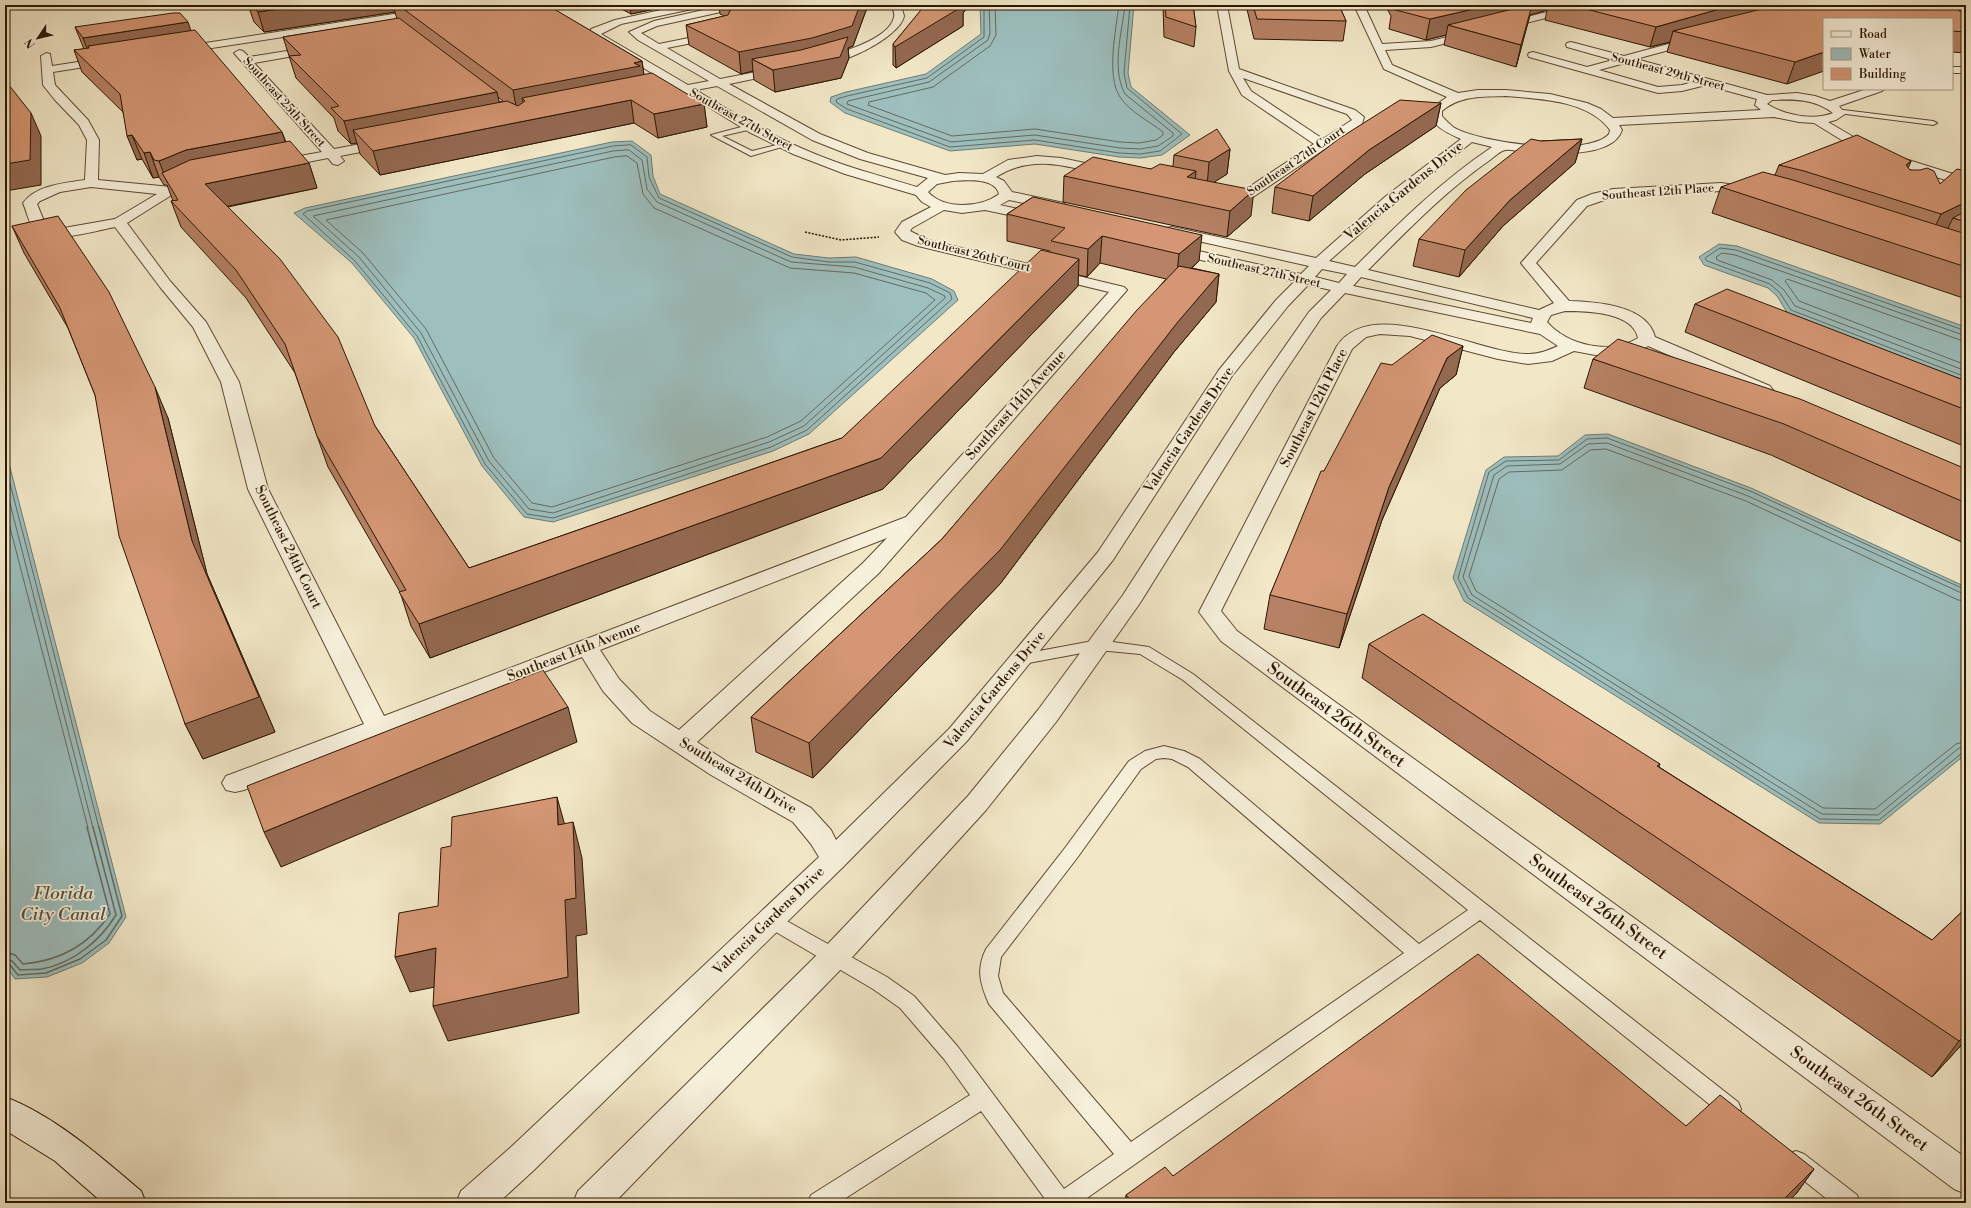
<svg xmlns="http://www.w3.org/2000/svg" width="1971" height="1208" font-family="'Libre Bodoni',serif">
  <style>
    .water { fill: #9dbfbe; stroke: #6f7b72 }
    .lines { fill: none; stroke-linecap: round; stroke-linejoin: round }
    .shore-far1 { stroke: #646a5f; stroke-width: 1 }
    .shore { stroke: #646a5f; stroke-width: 1.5 }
    .lane-casing { stroke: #5d4a32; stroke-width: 2 }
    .street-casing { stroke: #5d4a32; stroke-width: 2 }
    .secondary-casing { stroke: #2b1600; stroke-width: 2 }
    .path { stroke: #2b1600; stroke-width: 1.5; stroke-dasharray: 2 1.5; stroke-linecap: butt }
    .lane { fill: #f7f0db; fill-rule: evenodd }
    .street { fill: #f7f0db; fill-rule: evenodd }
    .secondary { fill: #f7f0db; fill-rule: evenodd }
    .wall { fill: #b68164; stroke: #2b1600; fill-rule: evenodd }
    .shaded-wall { fill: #946951; stroke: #2b1600 }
    .building { fill: #d49674; stroke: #2b1600 }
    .labels { text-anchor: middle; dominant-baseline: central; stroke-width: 3.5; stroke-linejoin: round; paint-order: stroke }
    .far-street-label { font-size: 12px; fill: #2b1600; stroke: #f7f0db }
    .street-label { font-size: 14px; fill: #2b1600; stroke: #f7f0db }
    .near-street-label { font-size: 17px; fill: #2b1600; stroke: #f7f0db }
    .near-water-label { font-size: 18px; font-style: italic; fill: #535142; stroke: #f7f0db }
  </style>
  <rect width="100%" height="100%" fill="#f2e8c8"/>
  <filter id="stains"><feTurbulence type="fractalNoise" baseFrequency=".005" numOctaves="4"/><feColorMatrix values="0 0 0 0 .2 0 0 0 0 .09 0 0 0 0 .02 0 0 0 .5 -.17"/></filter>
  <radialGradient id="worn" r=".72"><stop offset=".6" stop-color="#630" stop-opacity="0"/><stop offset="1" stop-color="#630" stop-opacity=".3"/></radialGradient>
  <path class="water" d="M980 5H1134L1128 73 1131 87 1190 135 1162 155 1140 158 1119 157 1035 144 950 151 845 113 830 102 831 97 846 92 926 74 981 34Z
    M632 141 651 155 653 176 660 194 794 254 829 258 856 257 932 279 954 291 958 300 809 434 773 451 553 522 524 517 482 466 414 338 352 263 294 213 305 208 612 142Z
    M1719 244 1737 246 1966 327V381L1788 314 1777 296 1768 288 1704 265 1699 257Z
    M1608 434 1751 488 1966 587V754L1880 824 1819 823 1464 601 1453 578 1486 470 1504 457 1558 456 1585 435Z
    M5 448 126 917 109 943 82 963 47 977 15 979 5 965Z"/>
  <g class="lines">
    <path class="shore-far1" d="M984 5V37L927 78 847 96 837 99 836 102 847 109 950 147 1035 140 1119 153 1140 154 1160 151 1182 134 1127 88 1124 73 1130 5
      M989 5 990 33 988 40 929 82 848 101 847 104 951 142 1035 135 1120 148 1140 149 1158 146 1173 136V133L1125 94C1111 68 1122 33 1125 5
      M995 5 996 35 990 46 933 87 869 102 868 105 952 136 1035 129 1120 142 1139 143 1156 140 1163 135V132C1149 121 1130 112 1120 97 1106 76 1116 29 1119 5
      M631 145 647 157 649 177 659 198 792 257 829 262H855L930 283 950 293 952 299 807 430 771 447 553 518 527 514 485 464 417 336 355 261 303 214 307 211 613 146Z
      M629 150 642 160 647 189 657 202 791 262 854 267 928 288 945 296V298L804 426 769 442 553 513 529 509 489 461 421 333 359 257 313 216 613 151Z
      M627 156 637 163 643 194 654 208 790 268 854 273 926 293 935 300 801 421 767 437 552 507 532 503 494 458 426 329 363 253 326 220 614 157Z
      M1966 331 1736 250 1720 248 1705 258 1707 261 1770 284 1780 293 1791 310 1966 377
      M1966 336 1735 255 1722 253 1716 257 1717 260 1772 280 1784 290 1795 306 1966 371
      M1966 342 1787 279 1785 281 1799 301 1966 365
      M5 464 99 828
      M5 484 93 828
      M5 508 88 828
      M1966 590 1750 491 1607 438 1587 439 1559 460 1506 461 1489 472 1458 578 1468 598 1820 819 1879 820 1962 753 1966 752
      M1966 595 1748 496 1607 443 1588 444 1560 464 1507 466 1494 475 1463 577 1472 595 1822 814 1878 815 1959 748 1966 747
      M1966 601 1958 600 1746 501 1606 449 1590 450 1562 470 1509 472 1499 479 1469 576 1476 591 1823 808 1875 809 1956 744 1966 741"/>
    <path class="shore" d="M5 952 15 955 23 964C60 961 89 945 110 914L87 827
      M5 958 12 961 20 970C27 969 35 970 42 969 73 963 100 941 116 915L93 827
      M5 964 10 965 18 975 46 973 80 959 106 940 122 916 99 827"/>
    <defs>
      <path id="lane" d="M1835 109 1933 121 1937 123 1933 125 1838 113H1835Z
        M749 125 753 127 752 129 722 136 752 151 785 143 789 145 751 156 711 135Z
        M1098 640 1149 647 1193 674 1738 1102 1741 1109 1738 1116 1731 1118 1724 1116 1480 920 1080 1203H1048L981 1111 838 1203H808L811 1195 970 1095 944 1059 900 1008 873 989 764 925 761 920 764 915 770 913 776 915 887 977 914 996 958 1047 1064 1189 1114 1154 989 1004C980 984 976 969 986 949L1065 848 1129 761 1145 751 1164 746 1184 751 1200 759 1419 944 1468 910 1183 680 1140 654 1098 650 1023 664 1018 662 1016 659 1018 656 1023 654ZM1164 758 1172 759 1188 767 1404 953 1131 1142 1003 993 998 976 1001 957 1077 858 1141 769 1156 759Z
        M1796 1151 1804 1154 1857 1195 1860 1203H1832L1788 1168 1785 1161 1788 1154Z"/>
      <path id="street" d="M452 5H476L471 8 179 53 174 50 179 47Z
        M684 5H702L697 8 621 24 601 34 688 85 709 81 638 40 629 32 654 21 726 5H744L739 8 657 26 641 33 659 44 718 32 722 33 723 35 722 37 667 48 720 79 782 67 786 68 787 70 786 72 729 84 820 134 868 153 945 175 959 173 983 174 1008 160 1037 156 1061 158 1114 169 1115 172 1114 175 1109 176C1069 167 1034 153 996 177L1004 181 1012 192 1064 203 1066 206 1064 209 1059 210 1009 200 1000 205 1046 215 1048 218 1046 221 1041 222 985 210 962 213 944 210 912 228 910 231 928 240 1124 287 1127 290 879 573 697 742 729 763 811 808 831 830 836 840 949 729 1098 552 1219 370 1276 300 1294 282 1167 252 1165 249 1167 246 1172 245 1301 274 1309 266 1167 234 1165 231 1167 228 1172 227 1316 258 1386 196 1461 139C1448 133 1430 126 1430 110L1432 108 1447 97 1384 69 1354 5H1364L1382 44 1431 41 1575 5H1591L1589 7 1431 47 1385 50 1392 65 1458 93 1478 90H1506L1550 94 1587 103 1601 109 1613 118 1761 110 1755 105 1757 99 1706 85 1682 91 1658 93 1529 57 1528 55 1529 53 1533 52 1587 67 1613 60 1567 47 1566 45 1567 43 1571 42 1624 56 1698 36 1702 37 1703 39 1702 41 1636 59 1767 95 1797 93 1815 96 1830 101 1867 89H1884L1882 91 1839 106 1845 114 1836 120 1828 122 1869 146 1902 158 1966 178V186L1892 164 1861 152 1814 123 1799 122 1774 117 1619 125 1622 130C1613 159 1548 154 1524 152 1518 152 1511 149 1506 150 1501 150 1494 157 1490 160 1445 191 1407 231 1368 270L1539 310 1554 303 1521 263 1577 200 1592 194 1613 189 1721 183 1756 188 1758 191 1756 194 1751 195 1721 191 1613 197 1587 206 1536 263 1569 301C1597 302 1647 305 1655 337L1770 386 1773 390 1770 394 1764 395 1758 394 1648 346 1642 350 1622 356 1606 357 1574 351 1552 361 1528 364 1498 359 1410 336 1380 334 1366 337 1352 349 1221 611 1237 631 1966 1158V1194L1954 1189 1221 641 1199 612 1337 346C1373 293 1479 355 1529 354 1540 354 1549 350 1558 346L1540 334 1345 293 1321 318 1274 388 1140 603 1056 722 986 810 845 965 614 1203H573L578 1191 825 947 968 796 1038 710 1123 595 1256 388 1309 312 1331 290 1308 285 1288 306 1232 376 1113 560 967 741 844 866 534 1170 498 1203H456L461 1191 510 1148 819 857 811 844 793 822 711 775 632 723 603 691 582 657 244 790 235 792 226 790 222 783 226 776 364 724 248 489 221 382 193 327 160 287 115 227C98 230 49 245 36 232 29 225 27 212 23 203 36 185 65 183 85 180L87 140 79 125 55 100 43 85 41 56 46 53 50 54 52 66 110 57 115 60 110 63 53 72 55 85 88 120 99 140 98 180 171 187 176 188 178 191 127 223 170 281 206 322 239 382 268 489 384 716 906 517 1109 292 918 246 902 240 895 232 902 222 931 207 922 202 916 195 845 174 793 154 749 132 684 92 644 94 642 92 644 90 674 87 591 35V29L615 20ZM1625 63 1693 82 1682 85 1658 87 1599 70ZM717 86 812 140 860 159 928 178 917 187C878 175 838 165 801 148 764 132 730 111 696 90ZM1506 96C1540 99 1588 100 1610 130L1609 134C1588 158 1479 143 1453 127 1450 124 1445 120 1442 116V111C1460 95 1483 97 1506 96ZM1772 100C1793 99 1815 99 1833 113 1813 121 1784 115 1767 104ZM1472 142 1492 147C1440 182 1398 224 1355 267L1329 261 1396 202ZM953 181C966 180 995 177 999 194 981 208 944 210 928 192L937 184ZM91 187 157 194 115 219 58 229 49 228 46 226 37 204 40 201 60 192ZM1322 269 1347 274 1339 283 1315 277ZM1361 277 1533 318 1531 323 1353 286ZM1565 311C1587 311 1633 312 1638 338 1611 355 1568 346 1547 322L1551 315ZM887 538 863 563 679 730 650 711 619 679 600 650Z
        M891 5H901L904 16C900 38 835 69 815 64L814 62 815 60C834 55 890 40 894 17 895 13 893 9 891 5Z
        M1217 5H1227L1239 69 1355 110 1364 117 1362 124 1244 203 1239 204 1222 200 1220 197 1222 194 1227 193 1237 195 1314 144 1242 95 1229 71ZM1243 78 1347 114 1352 120 1323 139 1251 91Z
        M318 46 323 49 322 51 254 63 334 149 387 139 393 143 387 147 340 156 344 161 338 165 333 164 328 158 277 168 272 167 271 164 272 161 322 152 234 53 239 50 243 51 249 57Z
        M1952 67H1966V73H1952Z"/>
      <path id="secondary" d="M5 1097C55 1116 101 1157 141 1191L146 1203H103L55 1161 5 1130Z"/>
    </defs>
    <use href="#lane" class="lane-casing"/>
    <use href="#street" class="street-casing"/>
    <use href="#secondary" class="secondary-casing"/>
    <path class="path" d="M805 232 841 240 879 237"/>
    <use href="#lane" class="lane"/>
    <use href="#street" class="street"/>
    <use href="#secondary" class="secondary"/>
  </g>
  <path class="wall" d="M248 5H554L555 10 642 61 644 75 704 104 707 127 658 138 634 123 380 175 360 154 357 143 351 144 338 131 334 118 296 78 283 37 397 19 395 12 264 32 254 22ZM498 97 503 101 499 102Z
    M614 5H680L660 8 631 14Z
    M707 5H868L853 46 848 48 849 58 841 78 775 92 754 80 753 71 741 74 689 45 686 25 725 16 720 14 719 5 710 6Z
    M921 5H969L963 13V26L896 68 893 65V44L923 8Z
    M1163 5H1193L1196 27 1194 47 1164 37Z
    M1246 5H1339L1346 21 1343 41 1254 39Z
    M1385 5H1966V53L1952 52V19H1824L1787 84 1667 52 1670 42 1650 47 1545 20 1547 10 1530 15 1516 67 1444 45 1446 35 1426 40 1389 29 1391 16Z
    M75 27 191 30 282 132 286 142 309 163 317 188 228 207 375 426 469 568 842 438 1050 252V251L1007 241V214L1033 197 1199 261 1192 268 1219 274 1216 302 1174 352 1000 584 813 778 756 752 751 717 942 539 1166 279 1100 263 1087 277 1078 275V286L883 489 430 658 411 626 400 592 328 467 295 373 246 298 181 227 171 201H173L167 185H164L159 177 153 178 142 159 137 160 123 112 82 72 74 50 84 49Z
    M1441 103 1436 126 1365 174 1309 221 1272 213 1275 187Z
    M1582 139 1575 163 1503 226 1459 277 1413 266 1419 239 1541 141Z
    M1230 149 1227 174 1214 182 1251 216 1227 237 1063 202 1064 176 1151 169 1173 166 1174 155Z
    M1911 161 1908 168 1910 170 1940 184 1966 171V299L1712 213 1721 187 1775 175 1779 165Z
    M12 226 168 418 207 574 275 732 203 759 185 724 95 395 68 328 24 253Z
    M1695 304 1966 381V447L1685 332Z
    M1463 346 1456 375 1440 388 1382 520 1339 648 1264 629 1270 595 1324 471 1392 365Z
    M1593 359 1966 469V544L1771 455 1584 388Z
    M1369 644 1660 764 1659 767 1932 940 1966 908V1040L1932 1077 1362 678Z
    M1686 1126 1814 1169 1796 1194 1787 1203H1125L1126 1195 1173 1176Z"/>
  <path class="shaded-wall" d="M306 5H394L395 12 264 32 258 12Z
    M554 5 558 25 549 6Z
    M630 5H680L660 8 631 14Z
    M710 5H719L710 6Z
    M860 5H868L853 46 848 48 849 58 841 78 775 92 773 70 752 59 753 71 741 74 739 52Z
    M958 5H969L963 13V26L896 68 895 47Z
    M1491 5H1549L1547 10 1530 15 1516 67 1521 45 1448 25 1446 35 1426 40 1430 19Z
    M1740 5H1810L1673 31 1670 42 1650 47 1656 27 1716 10Z
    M188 22 195 43 88 46 93 58 91 59 83 38Z
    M1824 52V71L1787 84 1795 62Z
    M642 61 645 83 525 101 522 98 525 111 517 112 513 90Z
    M5 62 7 92 5 88Z
    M497 92 502 115 353 130 357 143 351 144 344 121Z
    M631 100 634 123 380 175 373 151Z
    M1441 103 1436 126 1365 174 1309 221 1313 196 1369 150Z
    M704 104 707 127 658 138 654 114Z
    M31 113 41 136V185L5 191V164Z
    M282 132 290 156 167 182 159 161 186 150Z
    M132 135 142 159 137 160 127 136Z
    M1582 139 1575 163 1503 226 1459 277 1465 250 1510 200Z
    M1230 149 1227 174 1207 187 1209 162Z
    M150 152 159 177 153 178 144 153Z
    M1911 161 1901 186 1906 165Z
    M309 163 317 188 214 209 205 184Z
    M1196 171 1194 196 1185 202 1187 177Z
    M1254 190 1251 216 1227 237 1230 211Z
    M1966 202V209L1961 220 1953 218 1946 232 1929 240 1941 214Z
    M1202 235 1199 261 1176 282 1179 254Z
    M1102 236 1100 263 1087 277 1088 249Z
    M1079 259 1078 286 883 489 430 658 419 624 881 458Z
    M1219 274 1216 302 1174 352 1000 584 813 778 809 743Z
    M1463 346 1456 375 1440 388 1382 520 1339 648 1347 614 1389 487 1447 358Z
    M155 387 168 418 207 574 275 732 203 759 185 724 192 541Z
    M568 707 577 742 281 867 264 832Z
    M557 797 567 833 558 825Z
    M573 822 582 858 587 934 576 936 579 1013 448 1041 433 1006 565 900Z
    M436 948 450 984 410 992 395 957Z
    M1966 1034V1040L1932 1077 1959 1041Z
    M1814 1169 1796 1194 1787 1203H1780Z"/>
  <path class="building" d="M251 5H306L258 12Z
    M398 5H554L549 6 642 61 634 63 640 66 513 90Z
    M731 5H860L852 26 812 38 739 52 686 25 728 15 732 6Z
    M925 5H962L963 6 895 47 893 44Z
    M1165 5H1193L1196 27 1166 17Z
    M1253 5H1339L1346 21 1257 19Z
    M1399 5H1491L1430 19 1392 9 1400 7Z
    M1529 5H1532L1521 45 1448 25Z
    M1570 5H1740L1716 10 1656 27Z
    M1778 5H1960L1959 6V11L1966 12V32L1952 31V19H1824V52L1795 62 1673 31Z
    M173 13H180L188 22 83 38 75 27Z
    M399 18 497 92 344 121 331 108 339 106 289 56 301 55 283 37Z
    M195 30 282 132 186 150 159 161 154 160 150 152 144 153 132 135 127 136 120 94 74 50 89 48 88 46Z
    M848 37 840 57 773 70 752 59 801 50Z
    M652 73 704 104 654 114 631 100 373 151 353 130 507 101 518 106 525 101 522 98Z
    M5 80 31 113 30 160 5 164Z
    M1400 100 1441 103 1369 150 1313 196 1275 187 1340 138Z
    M1217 129 1230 149 1209 162 1174 155Z
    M1857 135 1911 161 1906 165 1910 170H1920L1927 168 1934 171 1940 184 1957 169 1966 171V202L1941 214 1804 171 1779 165Z
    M1531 139 1541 141 1582 139 1510 200 1465 250 1419 239 1466 190Z
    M290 141 309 163 205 184 280 259 338 337 375 426 469 568 842 438 1041 250 1079 259 881 458 419 624 399 592 406 590 317 436 285 344 236 270 171 201 178 200 162 173 190 160Z
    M1093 157 1151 169 1160 164 1196 171 1187 177 1254 190 1230 211 1064 176Z
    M1763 172 1793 180 1966 234V267L1721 187Z
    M1033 197 1202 235 1179 254 1102 236 1088 249 1051 241 1065 228 1007 214Z
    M1966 211V222L1953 218Z
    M58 216 109 292 155 387 192 541 259 697 185 724 119 536 95 395 60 308 12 226Z
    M1179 266 1219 274 1177 323 1000 550 809 743 751 717 942 539 1137 310Z
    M1727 289 1966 381V410L1695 304Z
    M1432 335 1463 346 1447 358 1389 487 1347 614 1270 595 1321 471H1324L1381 363 1392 365Z
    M1618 339 1800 399 1966 469V503L1784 424 1593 359Z
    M1423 614 1660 764 1657 766 1932 940 1966 908V1034L1959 1041 1369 644Z
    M543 670 568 707 264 832 247 786Z
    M557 797 558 825 573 822 576 898 565 900 568 977 433 1006 436 948 395 957 399 913 438 906 441 848 451 846 452 817Z
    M1478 954 1686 1126 1720 1095 1814 1169 1780 1203H1133L1126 1195 1165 1167 1173 1176Z"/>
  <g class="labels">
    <g class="far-street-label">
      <text transform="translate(1668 72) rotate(15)">Southeast 29th Street</text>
      <text transform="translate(284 102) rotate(48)">Southeast 25th Street</text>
      <text transform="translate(741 120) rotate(29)">Southeast 27th Street</text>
      <text transform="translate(1296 161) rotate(-34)">Southeast 27th Court</text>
      <text transform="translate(1658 192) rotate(-4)">Southeast 12th Place</text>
      <text transform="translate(974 254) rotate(14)">Southeast 26th Court</text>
      <text transform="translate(1264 271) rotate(13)">Southeast 27th Street</text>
    </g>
    <g class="street-label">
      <text transform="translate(1404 191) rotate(-39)">Valencia Gardens Drive</text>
      <text transform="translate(1016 405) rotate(-48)">Southeast 14th Avenue</text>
      <text transform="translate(1314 408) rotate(-63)">Southeast 12th Place</text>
      <text transform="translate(1189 430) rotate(-56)">Valencia Gardens Drive</text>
      <text transform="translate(288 547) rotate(64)">Southeast 24th Court</text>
      <text transform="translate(574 652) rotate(-21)">Southeast 14th Avenue</text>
      <text transform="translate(995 690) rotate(-50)">Valencia Gardens Drive</text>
      <text transform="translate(738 776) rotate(31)">Southeast 24th Drive</text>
      <text transform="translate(769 921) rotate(-44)">Valencia Gardens Drive</text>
    </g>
    <g class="near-street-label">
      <text transform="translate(1336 715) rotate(36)">Southeast 26th Street</text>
      <text transform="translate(1598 907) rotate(36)">Southeast 26th Street</text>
      <text transform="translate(1859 1099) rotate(36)">Southeast 26th Street</text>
    </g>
    <g class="near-water-label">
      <text x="63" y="893">Florida<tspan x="63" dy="21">City Canal</tspan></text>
    </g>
  </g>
  <rect width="1971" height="1208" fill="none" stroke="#f2e8c8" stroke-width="20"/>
  <rect x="6" y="6" width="1959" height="1196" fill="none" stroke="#2b1600" stroke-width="2"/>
  <rect x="10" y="10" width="1951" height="1188" fill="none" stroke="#2b1600"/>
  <rect x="1823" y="18" width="130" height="72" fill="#f7f0db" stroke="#a59983"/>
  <rect x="1831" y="31" width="20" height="6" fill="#f7f0db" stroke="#a59983"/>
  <text x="1859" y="38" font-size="12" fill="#2b1600">Road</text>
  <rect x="1831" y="48" width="20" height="12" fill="#9dbfbe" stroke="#a59983"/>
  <text x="1859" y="58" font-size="12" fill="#2b1600">Water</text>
  <rect x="1831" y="68" width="20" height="12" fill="#d49674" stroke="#a59983"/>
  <text x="1859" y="78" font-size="12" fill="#2b1600">Building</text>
  <g transform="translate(38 38) rotate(235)" stroke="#f7f0db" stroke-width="3" paint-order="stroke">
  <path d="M0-3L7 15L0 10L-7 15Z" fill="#2b1600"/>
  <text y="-6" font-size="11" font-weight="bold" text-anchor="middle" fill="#2b1600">N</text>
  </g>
  <rect width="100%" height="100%" filter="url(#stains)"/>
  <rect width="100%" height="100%" fill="url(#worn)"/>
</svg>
